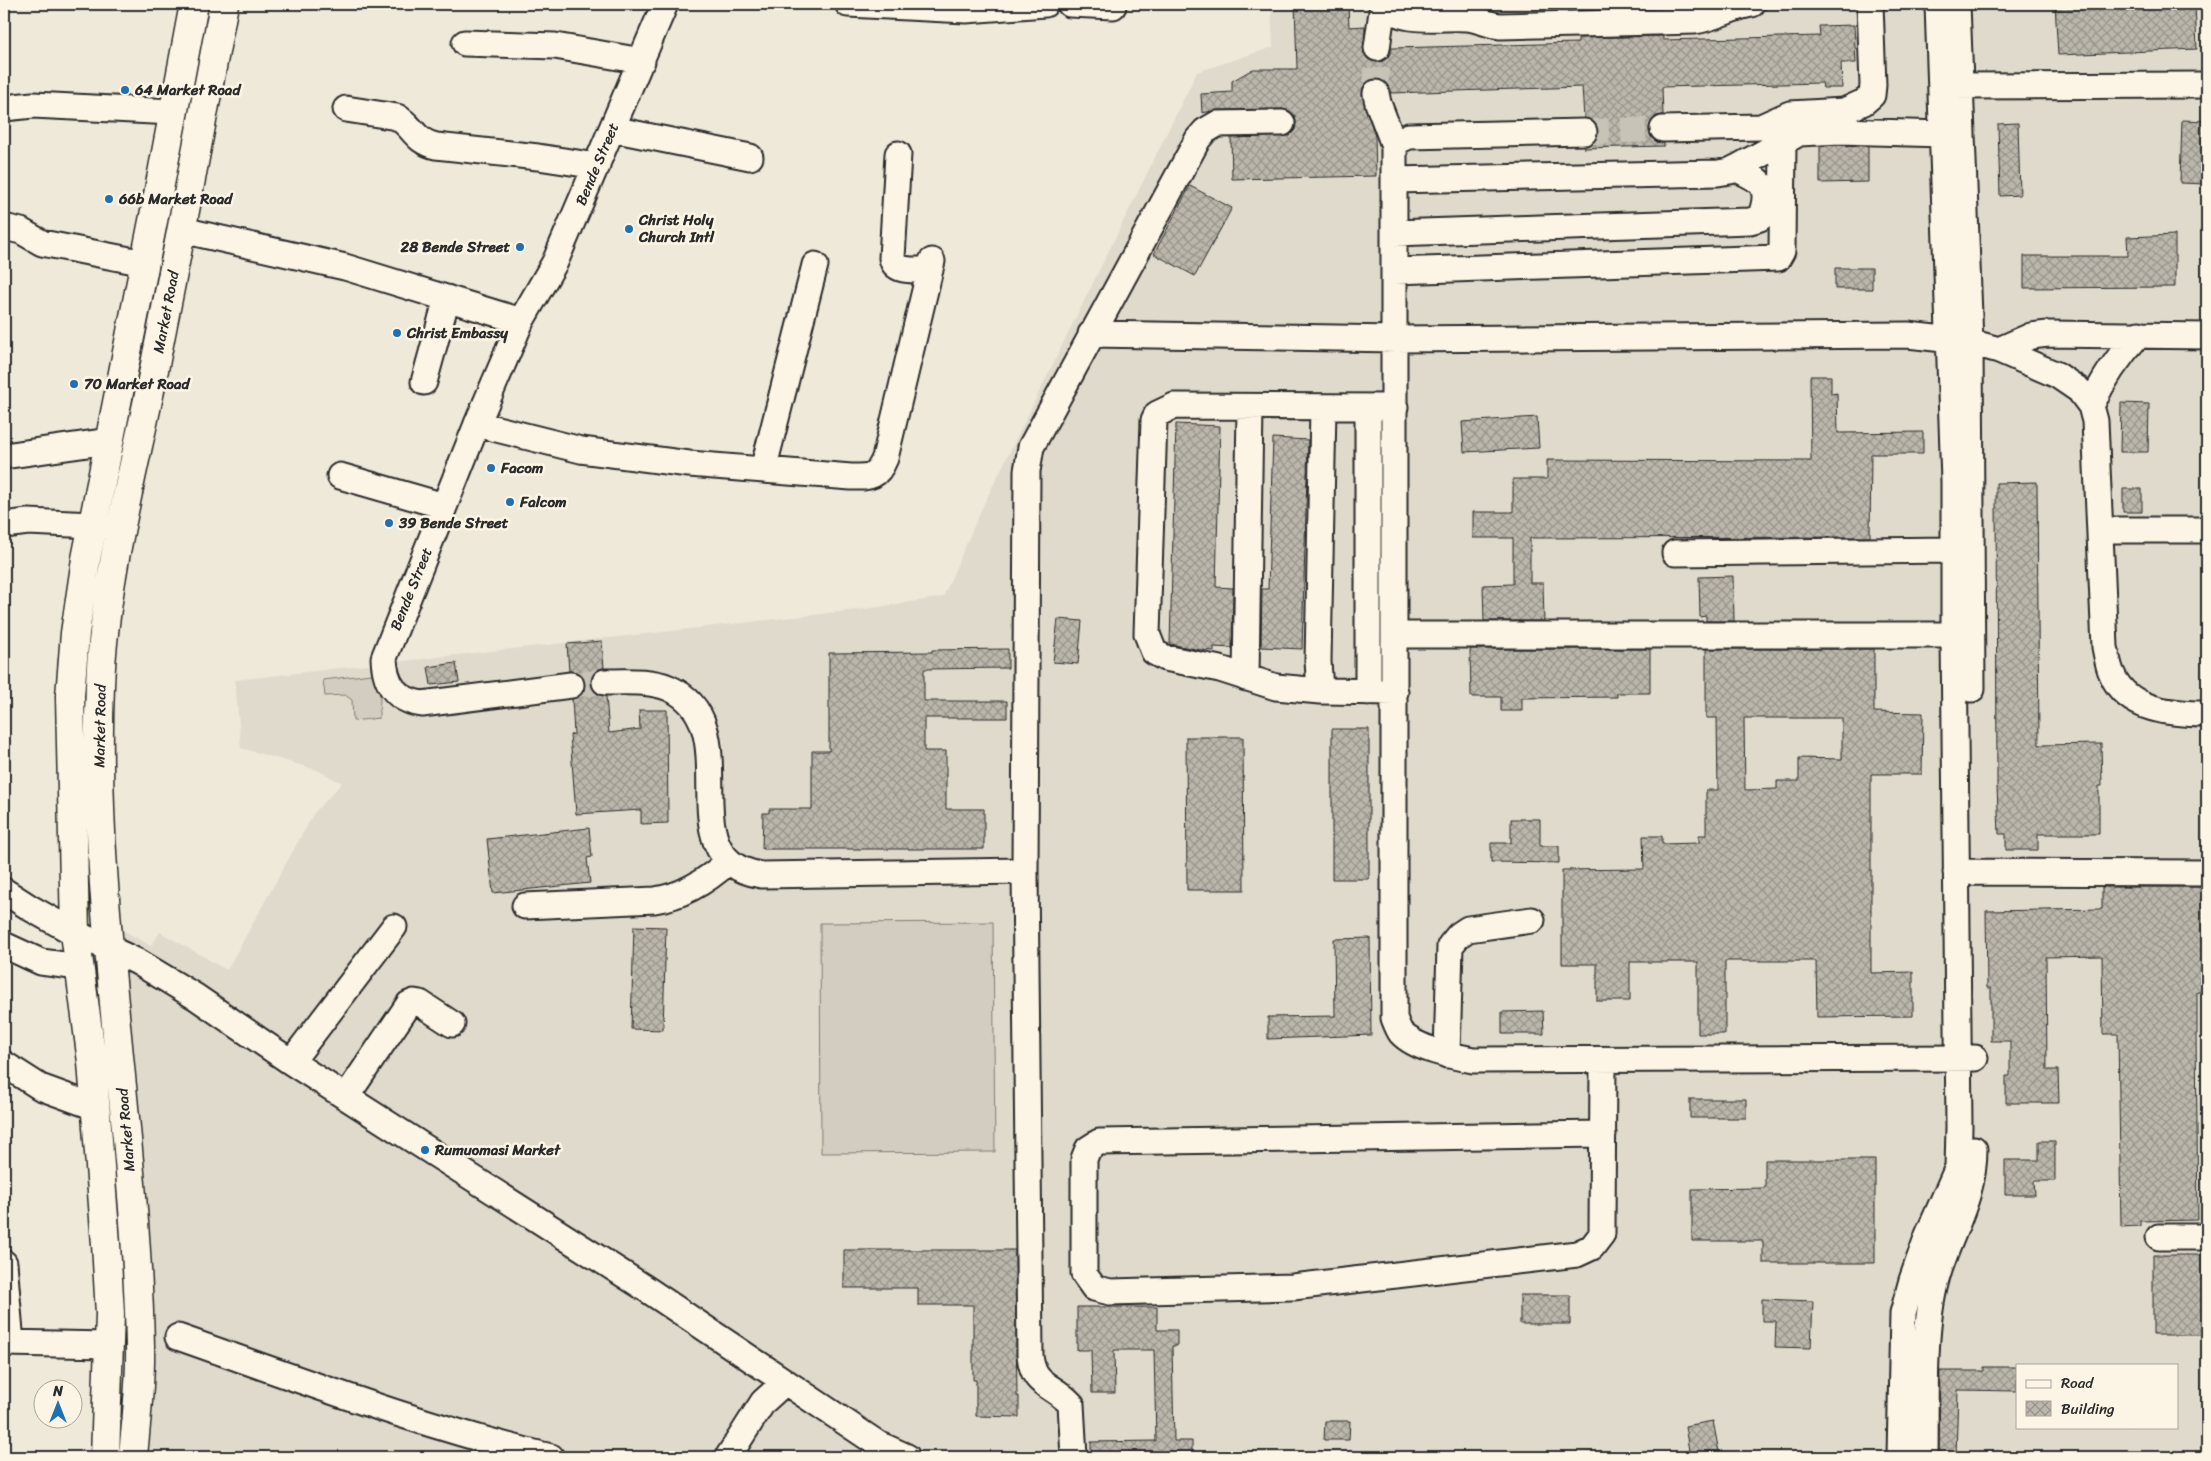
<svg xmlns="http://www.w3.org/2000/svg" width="2211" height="1461" font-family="Sriracha,sans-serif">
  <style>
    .built { fill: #e0dacc; fill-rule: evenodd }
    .grass { fill: #d2cdc0; stroke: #7e7c76 }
    .building { fill: url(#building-cross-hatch); stroke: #2b2b2b; fill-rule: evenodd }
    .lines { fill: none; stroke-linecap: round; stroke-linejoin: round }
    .minor-tunnel { stroke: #c8c3b7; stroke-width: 25; stroke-dasharray: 25 12; stroke-linecap: butt }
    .minor-casing { stroke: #2b2b2b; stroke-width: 29 }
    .major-casing { stroke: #2b2b2b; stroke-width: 31 }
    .minor { stroke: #fcf5e5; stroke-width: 25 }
    .major { stroke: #fcf5e5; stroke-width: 28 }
    .poi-dot { fill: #1f6fb2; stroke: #fcf5e5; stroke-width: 2 }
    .labels { text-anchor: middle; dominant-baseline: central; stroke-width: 5; stroke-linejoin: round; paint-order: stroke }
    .poi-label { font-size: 15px; font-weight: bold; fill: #2b2b2b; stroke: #fcf5e5; text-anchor: start }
    .street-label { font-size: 15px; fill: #2b2b2b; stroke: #fcf5e5 }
  </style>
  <defs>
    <pattern id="building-cross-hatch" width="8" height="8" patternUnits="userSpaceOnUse" patternTransform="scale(1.25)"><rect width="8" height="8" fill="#bcb7ac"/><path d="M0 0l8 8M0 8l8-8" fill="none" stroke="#99958c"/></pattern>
  </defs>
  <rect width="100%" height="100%" fill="#efe9da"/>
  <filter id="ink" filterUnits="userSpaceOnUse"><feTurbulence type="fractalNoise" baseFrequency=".02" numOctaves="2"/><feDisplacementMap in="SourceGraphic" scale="10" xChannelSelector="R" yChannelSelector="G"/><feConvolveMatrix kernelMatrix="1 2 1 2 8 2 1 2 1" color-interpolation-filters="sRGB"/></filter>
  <g filter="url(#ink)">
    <path class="built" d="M1271 4H2207V1457H197L150 1449 147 1233 135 1067 121 929 151 946 160 932 227 970 314 813 342 783 317 770 241 748 235 680 865 609 943 597 982 508 1197 72 1273 47ZM2017 1365H2177V1427H2017Z"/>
    <path class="grass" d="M371 674C384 681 379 705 379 718L353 721 352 700 345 695 325 696 323 680Z
      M993 922 995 1152 821 1153 820 923Z"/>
    <path class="building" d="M1295 4H1348L1349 27 1365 26 1364 53 1368 59 1376 62 1383 61 1388 57 1392 48 1578 43V38L1663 36V40L1820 36 1819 26 1854 25 1856 63H1841L1842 88H1823L1822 83 1662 87 1663 115 1656 116 1651 122 1649 130 1651 137 1657 142 1664 143V146L1584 148V146L1591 144 1596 139 1598 131 1596 124 1591 120 1584 118 1582 87 1391 93 1386 83 1381 80 1374 79 1366 83 1363 88 1362 95 1375 136 1376 176 1232 179 1231 138 1289 136 1295 130 1296 122 1295 116 1289 111 1282 109 1217 110 1202 113 1201 94 1232 92V81L1253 69H1297Z
      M1611 4H1640V8L1611 9Z
      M2055 4H2195L2197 49 2058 55Z
      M2182 120 2207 121 2205 184 2180 183Z
      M2018 123 2020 195 2000 196 1998 124Z
      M1840 145 1868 146V182L1820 183V146Z
      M1190 186 1232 208 1195 276 1154 254Z
      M2175 235V287L2024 288V256H2128L2127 237Z
      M1835 268H1872V289H1835Z
      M1810 376H1831V394L1837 393 1838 433 1923 432V454H1871L1870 537 1530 538V583H1543L1544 621H1484L1483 585 1513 584V538H1473V512H1513V479H1547V460L1811 461Z
      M2121 403 2149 404 2148 452H2120Z
      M1537 417 1539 448 1464 452 1462 422Z
      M1176 424 1220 426 1216 587 1233 588 1232 648 1214 647V651L1200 650 1170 644Z
      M1273 438 1308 440 1302 649 1261 647 1262 589H1268Z
      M2037 482 2039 745 2101 744 2102 786H2099V834H2038V850H2006V834H1999L1997 787 1996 483Z
      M2123 489H2142V512H2123Z
      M1733 576 1734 621H1706V616L1700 617 1699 577Z
      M1058 619 1082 621 1078 664 1053 662Z
      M602 641 604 668 597 670 593 675 591 683 593 690 598 694 606 696 609 733 640 729 639 710H667L668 823 641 824V810L576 814 570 735 574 734 572 699 580 696 584 690 585 684 582 676 576 672 569 671 567 644Z
      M1008 649V668L924 669V701H1007V718H924V751H946V809H984V849H762L763 813H769V809H812V751H829V653L932 652V650Z
      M1470 649H1650V693H1617V697L1522 698V711H1501V697H1471Z
      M1706 649H1874V712L1923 713 1922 774H1871V973L1913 972V1016L1817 1017 1816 961H1725V1034H1698V962H1630V1001H1597V964H1562V870L1644 869 1643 836H1662V844L1699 843V835H1706V790H1718L1717 718H1706ZM1744 718H1842V759L1799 758V781H1777V789L1745 790Z
      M456 663 459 682 431 685 428 667Z
      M1332 729H1369V879H1332Z
      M1186 737H1243L1244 890H1187Z
      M1511 819H1540V846H1559V863L1491 862V843H1511Z
      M589 828 592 857 587 858 590 883 493 893 487 839Z
      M2102 887H2207V992H2197V1034H2196L2198 1220 2140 1221V1226L2121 1227 2118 1034H2103L2102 956 2046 957 2047 1070H2058L2059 1103H2006V1076H2010V1041H1991V988H1987L1986 911 2102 909Z
      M634 926 666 927 663 1030 631 1029Z
      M1370 938 1371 1035 1268 1039V1017L1335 1016 1334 939Z
      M1543 1011 1544 1034H1502V1012Z
      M1690 1099H1746V1118H1690Z
      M2039 1141H2055V1181H2034L2035 1195H2005V1160H2039Z
      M1765 1160H1875V1263H1763V1241H1692V1189L1765 1188Z
      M844 1250H1015L1017 1396H1019V1417L976 1416V1380H973V1305H918V1288H844Z
      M2153 1255H2207V1335H2153Z
      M1520 1295H1570V1324H1520Z
      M1762 1299 1813 1301 1811 1348 1775 1347 1776 1321H1762Z
      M1077 1307H1157V1330H1177V1346H1172L1174 1441H1192V1457H1091V1442L1156 1441 1154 1350H1114L1115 1393H1092L1091 1350H1077Z
      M1984 1367H2017V1391L1958 1390 1956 1457H1939L1940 1371H1984Z
      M1325 1421H1350L1349 1440H1324Z
      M1713 1421 1720 1457H1690L1685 1426Z"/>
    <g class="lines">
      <path class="minor-tunnel" d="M1376 93 1377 48
        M1584 132 1663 129
        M571 685 605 682"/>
      <defs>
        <path id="minor" d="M848 4 966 10 1045 4
          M1070 4 1113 6
          M1386 4C1399 25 1443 16 1467 18 1479 19 1488 25 1500 26L1695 21C1715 18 1732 7 1752 4
          M1957 4 1970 342 1972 689
          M465 43 555 46 642 61
          M1377 48 1383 4
          M1944 86 2207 85
          M1376 93 1378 103 1394 145
          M4 108 33 105 173 112
          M346 109 397 117C414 127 414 141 436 146L538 157 597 166
          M612 129 750 157
          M1663 129 1761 127 1790 114 1844 111 1864 102 1872 95 1873 85 1870 4
          M1584 132 1409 136 1400 140 1394 145V1018C1396 1023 1398 1029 1401 1033 1416 1049 1452 1056 1473 1060L1975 1058
          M898 154 892 258C895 274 917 269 930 270
          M1394 180 1718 173 1730 171 1740 166 1799 133 1840 131 1943 134
          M4 227 21 231 42 243 145 263
          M182 230 345 267 521 321
          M1394 233 1750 221 1760 218C1772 187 1762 180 1736 169
          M1395 271 1778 258 1782 251 1783 140
          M1091 334 1395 339 1908 335 1970 342 1999 350 2057 375 2079 390 2091 406 2095 421 2105 647C2107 656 2108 666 2112 674 2127 711 2173 714 2207 714
          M1999 350 2031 336 2048 334 2207 336
          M424 382 447 298
          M2091 406C2103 379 2118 357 2139 334
          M1368 408V692
          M477 424 581 450 689 464 851 477C870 477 877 478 885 458L932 261
          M4 456 109 441
          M763 470 815 265
          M340 476 444 506
          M4 525 28 522 93 525
          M2100 530H2207
          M1675 553 1954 550
          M1395 635H1970
          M1246 678 1250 407
          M605 682C625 682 650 680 669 688 753 725 663 859 761 875L1025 871
          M571 685 422 704C396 700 385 684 384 658L477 424 521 321 555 262 665 4
          M1320 691 1318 661 1323 408
          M1395 692 1320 691 1276 687 1220 669 1165 658 1154 652 1147 634 1154 420 1157 414 1174 406 1395 407
          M1956 872 2207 873
          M4 891 32 909 75 933 138 962 196 997 291 1062 645 1288 878 1444 907 1457
          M525 906 655 900C683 896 708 880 729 861
          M4 945 41 962 79 967
          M1447 1055 1450 946 1459 935 1468 929 1532 920
          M1603 1060 1602 1234 1592 1247 1577 1254 1293 1287 1110 1292 1094 1288 1084 1274V1159L1088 1149 1099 1142 1603 1134
          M291 1062 394 927
          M4 1064 40 1087 95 1107
          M346 1097 409 1004 414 1002 420 1003 452 1024
          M2159 1237H2207
          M4 1263 11 1343
          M178 1337C301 1380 424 1427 551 1457
          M4 1343 109 1345
          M728 1457 763 1402 785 1382
          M1074 1457 1071 1404C1051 1383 1033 1387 1030 1355L1025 871 1027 471 1031 447 1198 139 1205 131 1217 124 1282 123
          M1900 1457 1903 1313 1912 1280 1928 1235 1958 1167 1959 1127 1954 635V482L1938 4
          M1925 1457C1926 1403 1922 1331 1936 1280 1949 1233 1974 1201 1974 1149"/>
        <path id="major" d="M105 1457 110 1314 106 1244 92 1062 75 933 70 696 75 633 86 559 155 211 194 4
          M133 1457C136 1421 141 1383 140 1347 136 1126 91 906 100 685 104 587 129 490 149 395 175 265 200 134 224 4"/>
      </defs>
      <use href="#minor" class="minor-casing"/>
      <use href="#major" class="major-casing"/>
      <use href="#minor" class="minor"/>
      <use href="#major" class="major"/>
    </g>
  </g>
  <g class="poi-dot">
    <circle cx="125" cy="90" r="5"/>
    <circle cx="109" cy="199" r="5"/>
    <circle cx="629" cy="229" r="5"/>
    <circle cx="520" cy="247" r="5"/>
    <circle cx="397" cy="333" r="5"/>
    <circle cx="74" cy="384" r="5"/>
    <circle cx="491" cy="468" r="5"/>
    <circle cx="510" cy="502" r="5"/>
    <circle cx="389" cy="523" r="5"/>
    <circle cx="425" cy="1150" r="5"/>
  </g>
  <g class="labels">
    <g class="poi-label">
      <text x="135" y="90">64 Market Road</text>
      <text x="119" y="199">66b Market Road</text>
      <text x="639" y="220">Christ Holy<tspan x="639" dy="17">Church Intl</tspan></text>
      <text x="510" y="247" text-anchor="end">28 Bende Street</text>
      <text x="407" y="333">Christ Embassy</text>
      <text x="84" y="384">70 Market Road</text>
      <text x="501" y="468">Facom</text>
      <text x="520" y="502">Falcom</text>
      <text x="399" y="523">39 Bende Street</text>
      <text x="435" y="1150">Rumuomasi Market</text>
    </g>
    <g class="street-label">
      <text transform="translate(597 164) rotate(-67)">Bende Street</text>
      <text transform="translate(166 312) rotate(-79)">Market Road</text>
      <text transform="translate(411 589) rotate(-68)">Bende Street</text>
      <text transform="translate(100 726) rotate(-89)">Market Road</text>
      <text transform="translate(126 1130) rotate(-95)">Market Road</text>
    </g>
  </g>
  <rect width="2211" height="1461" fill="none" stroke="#fcf5e5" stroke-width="20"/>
  <rect x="10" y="10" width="2191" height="1441" fill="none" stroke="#2b2b2b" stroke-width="2" filter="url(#ink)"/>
  <rect x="2016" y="1364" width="162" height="65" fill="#fcf5e5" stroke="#a8a49b"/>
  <rect x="2026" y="1380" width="25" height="8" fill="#fcf5e5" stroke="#a8a49b"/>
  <text x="2061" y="1388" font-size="15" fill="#2b2b2b">Road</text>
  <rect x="2026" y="1401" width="25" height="15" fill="url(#building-cross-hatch)" stroke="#a8a49b"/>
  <text x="2061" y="1414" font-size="15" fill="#2b2b2b">Building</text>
  <g transform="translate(58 1404)"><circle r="24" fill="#fcf5e5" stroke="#a8a49b"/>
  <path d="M0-4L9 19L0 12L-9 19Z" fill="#1f6fb2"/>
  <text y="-8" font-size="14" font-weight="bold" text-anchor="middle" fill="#2b2b2b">N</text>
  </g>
</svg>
